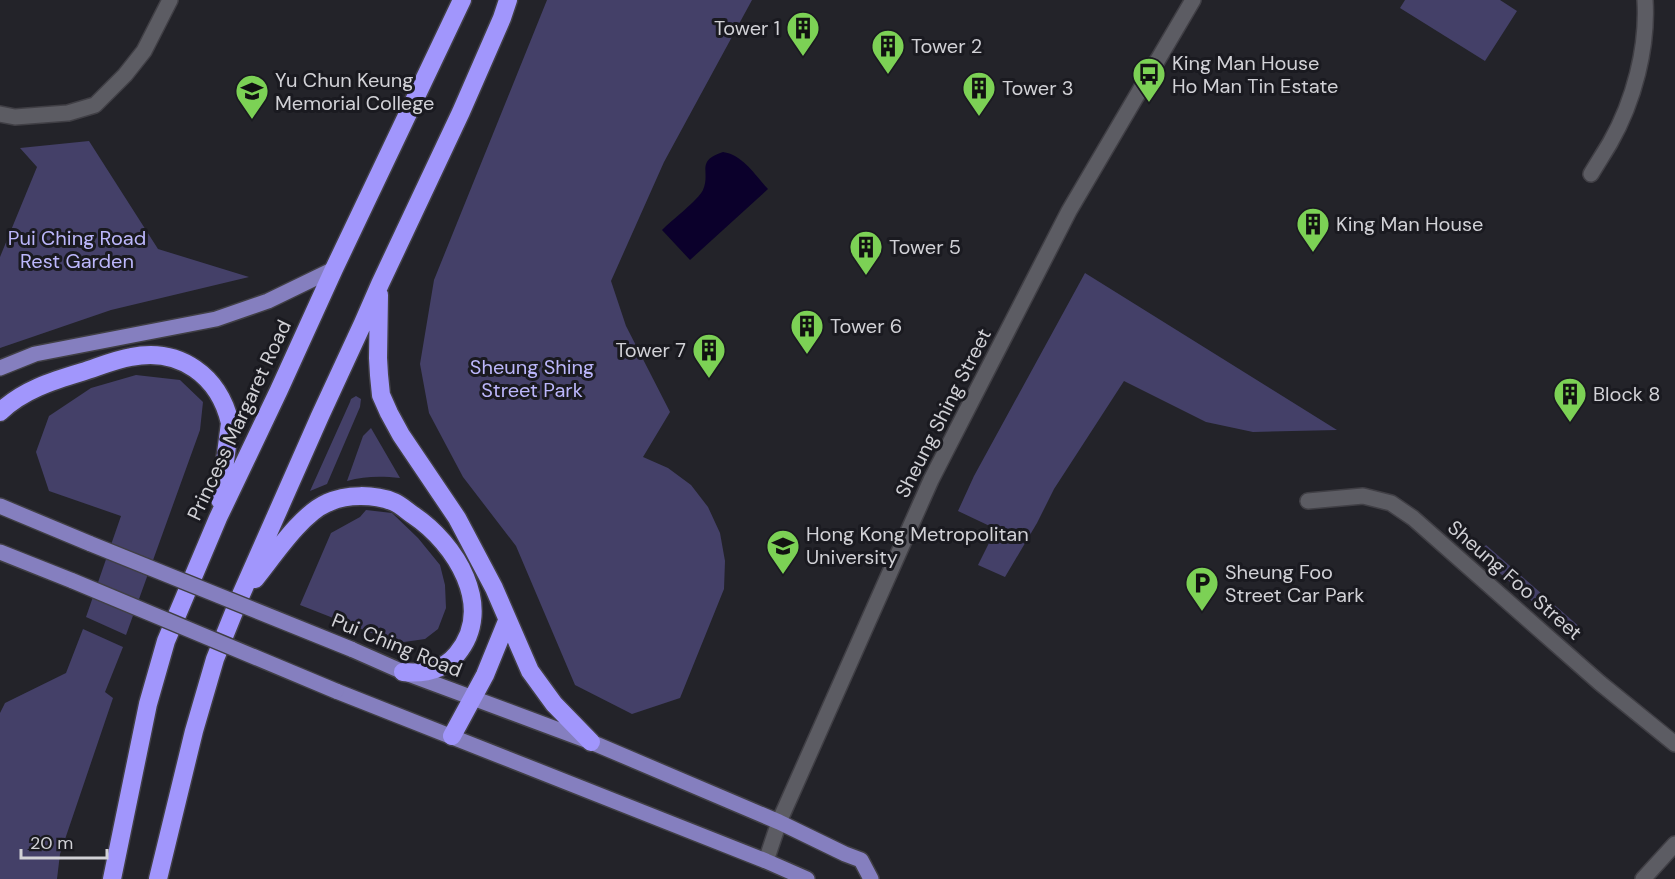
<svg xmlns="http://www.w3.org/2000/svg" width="1675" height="879" font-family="'DM Sans',sans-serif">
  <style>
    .green { fill: #444068 }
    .water { fill: #0b002b }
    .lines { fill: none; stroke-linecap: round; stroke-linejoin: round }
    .minor-casing { stroke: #403f45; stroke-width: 18 }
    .major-casing { stroke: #403f45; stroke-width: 18 }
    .highway-casing { stroke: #403f45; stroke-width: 21 }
    .minor { stroke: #5c5c63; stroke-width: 15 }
    .major { stroke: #857fbf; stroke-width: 15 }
    .highway { stroke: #a196fc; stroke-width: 18 }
    .major-bridge-casing { stroke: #403f45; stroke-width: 18; stroke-linecap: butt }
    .major-bridge { stroke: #857fbf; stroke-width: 15 }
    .labels { text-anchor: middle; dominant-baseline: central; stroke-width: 6; stroke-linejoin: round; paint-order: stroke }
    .poi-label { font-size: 20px; fill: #d1d1d6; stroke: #1a1a20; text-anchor: start }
    .park-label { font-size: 20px; fill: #bcb7fb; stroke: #1a1a20 }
    .street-label { font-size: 20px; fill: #d1d1d6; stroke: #1a1a20 }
  </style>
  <rect width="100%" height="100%" fill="#232329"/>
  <path class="green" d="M547 0H752L664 162 611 281 626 326 670 412 643 457 668 468 691 485 708 507 720 533 725 561 724 589 680 698 632 714 575 685 516 546 463 477 429 413 420 364 434 280Z
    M1405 0H1500L1517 11 1485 61 1400 8Z
    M89 141 158 249 249 277 111 310 0 348V257L37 167 20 148Z
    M1085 273 1337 430 1253 432 1206 422 1124 381 1054 489 1037 523 1005 577 978 565 996 529 958 511 974 476Z
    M136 375 180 380 203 402 200 430 126 635 86 617 121 516 49 491 36 452 49 416 91 388Z
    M356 396 361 399 360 407 327 484 310 491 350 402 351 399Z
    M371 428 400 478C381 476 365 476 347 481L363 436Z
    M366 510 392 513 418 538 440 565 445 585 446 608 438 629 425 639 397 643 300 605 331 533 360 517Z
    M1486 545 1582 629 1574 638 1478 554Z
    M83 629 123 647 105 692 113 698 60 854 57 879H0V713L5 703 66 673Z"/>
  <path class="water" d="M723 152C743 155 755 175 768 189L690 260 662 230C671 221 698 200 703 190 711 172 695 161 723 152Z"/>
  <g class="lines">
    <defs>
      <path id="minor" d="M0 114 15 117 68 113 95 105 125 75 144 51 170 0
        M1591 174C1597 164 1604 153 1610 143 1634 101 1648 47 1645 0
        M1308 501 1363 496 1391 503 1413 518 1600 683 1675 744
        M766 861 779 822 931 480 1069 211 1193 0
        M1643 879 1675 844"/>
      <path id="major" d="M0 368 35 354 216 319 268 301 334 269
        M0 506 91 544
        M0 552 73 581
        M351 649 403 672 591 742 779 822 845 854 861 860 871 879
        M336 691 766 861 807 879"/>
      <path id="highway" d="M379 295 378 358 379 375 381 395 389 413 401 435 457 518 494 588 530 671 554 704 591 742
        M0 412C23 390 52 381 82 372 98 367 114 360 131 357 180 347 219 376 230 423L220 500
        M255 579C273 557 301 514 327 503 346 494 374 494 394 502 401 505 407 511 413 515 455 543 496 607 457 654 443 671 424 674 403 672
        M452 736 485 675 507 621
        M112 879 148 704 166 641 218 518 279 390 334 269 462 0
        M158 879 194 731 215 659 240 597 320 416 363 323 380 284 461 112 502 18 508 0"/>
    </defs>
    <use href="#minor" class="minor-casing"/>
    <use href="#major" class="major-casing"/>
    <use href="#highway" class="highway-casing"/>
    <use href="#minor" class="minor"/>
    <use href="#major" class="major"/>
    <use href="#highway" class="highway"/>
    <defs>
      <path id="major-bridge" d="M91 544 351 649
        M73 581 336 691"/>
    </defs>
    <use href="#major-bridge" class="major-bridge-casing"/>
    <use href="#major-bridge" class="major-bridge"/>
  </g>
  <defs>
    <symbol id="building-pin" viewBox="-11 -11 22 30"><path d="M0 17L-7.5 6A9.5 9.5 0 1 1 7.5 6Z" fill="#7cd155" stroke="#1a1a20"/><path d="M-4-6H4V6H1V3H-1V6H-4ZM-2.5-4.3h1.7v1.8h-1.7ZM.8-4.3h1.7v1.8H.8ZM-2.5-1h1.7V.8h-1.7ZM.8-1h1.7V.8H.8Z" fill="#111"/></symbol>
    <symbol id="bus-pin" viewBox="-11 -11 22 30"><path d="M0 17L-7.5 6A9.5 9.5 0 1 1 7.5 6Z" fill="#7cd155" stroke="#1a1a20"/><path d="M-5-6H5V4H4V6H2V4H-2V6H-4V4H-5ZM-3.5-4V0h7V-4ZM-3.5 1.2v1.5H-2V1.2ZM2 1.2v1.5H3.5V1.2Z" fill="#111"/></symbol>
    <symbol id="school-pin" viewBox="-11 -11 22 30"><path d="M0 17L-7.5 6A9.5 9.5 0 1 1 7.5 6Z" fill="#7cd155" stroke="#1a1a20"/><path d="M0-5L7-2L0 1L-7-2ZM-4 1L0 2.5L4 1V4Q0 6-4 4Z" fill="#111"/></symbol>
    <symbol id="university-pin" viewBox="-11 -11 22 30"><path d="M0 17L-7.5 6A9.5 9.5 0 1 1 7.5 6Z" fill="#7cd155" stroke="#1a1a20"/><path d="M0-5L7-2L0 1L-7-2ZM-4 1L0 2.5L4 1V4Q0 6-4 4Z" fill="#111"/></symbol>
    <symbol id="parking-pin" viewBox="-11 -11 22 30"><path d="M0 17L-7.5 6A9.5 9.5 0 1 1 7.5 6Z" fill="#7cd155" stroke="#1a1a20"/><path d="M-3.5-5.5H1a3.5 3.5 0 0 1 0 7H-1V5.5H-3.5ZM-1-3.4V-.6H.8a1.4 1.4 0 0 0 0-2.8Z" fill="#111"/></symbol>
  </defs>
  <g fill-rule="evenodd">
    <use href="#building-pin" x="784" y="9" width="38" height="52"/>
    <use href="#building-pin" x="869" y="27" width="38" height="52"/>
    <use href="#bus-pin" x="1130" y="55" width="38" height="52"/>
    <use href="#building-pin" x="960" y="69" width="38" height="52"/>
    <use href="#school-pin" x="233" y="72" width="38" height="52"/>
    <use href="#building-pin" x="1294" y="205" width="38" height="52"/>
    <use href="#building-pin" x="847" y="228" width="38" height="52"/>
    <use href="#building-pin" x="788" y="307" width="38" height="52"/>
    <use href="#building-pin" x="690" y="331" width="38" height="52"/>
    <use href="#building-pin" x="1551" y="375" width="38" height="52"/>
    <use href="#university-pin" x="764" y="527" width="38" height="52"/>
    <use href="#parking-pin" x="1183" y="564" width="38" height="52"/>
  </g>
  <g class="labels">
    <g class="poi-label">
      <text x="780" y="28" text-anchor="end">Tower 1</text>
      <text x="911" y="46">Tower 2</text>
      <text x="1172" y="63">King Man House<tspan x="1172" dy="23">Ho Man Tin Estate</tspan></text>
      <text x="275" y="80">Yu Chun Keung<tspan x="275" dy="23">Memorial College</tspan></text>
      <text x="1002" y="88">Tower 3</text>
      <text x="1336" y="224">King Man House</text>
      <text x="889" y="247">Tower 5</text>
      <text x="830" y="326">Tower 6</text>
      <text x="686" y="350" text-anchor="end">Tower 7</text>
      <text x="1593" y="394">Block 8</text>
      <text x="806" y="534">Hong Kong Metropolitan<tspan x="806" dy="23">University</tspan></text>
      <text x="1225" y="572">Sheung Foo<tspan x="1225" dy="23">Street Car Park</tspan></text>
    </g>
    <g class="park-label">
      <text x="77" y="238">Pui Ching Road<tspan x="77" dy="23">Rest Garden</tspan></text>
      <text x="532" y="367">Sheung Shing<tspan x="532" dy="23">Street Park</tspan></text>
    </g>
    <g class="street-label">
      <text transform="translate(943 413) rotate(-63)">Sheung Shing Street</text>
      <text transform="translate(239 420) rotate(-65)">Princess Margaret Road</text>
      <text transform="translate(1515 580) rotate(41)">Sheung Foo Street</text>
      <text transform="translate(397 645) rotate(22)">Pui Ching Road</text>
    </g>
  </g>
  <path d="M21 849v9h86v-9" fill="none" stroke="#d1d1d6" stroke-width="3"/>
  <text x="30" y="849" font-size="18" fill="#d1d1d6" stroke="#1a1a20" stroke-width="4.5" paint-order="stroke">20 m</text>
</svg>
